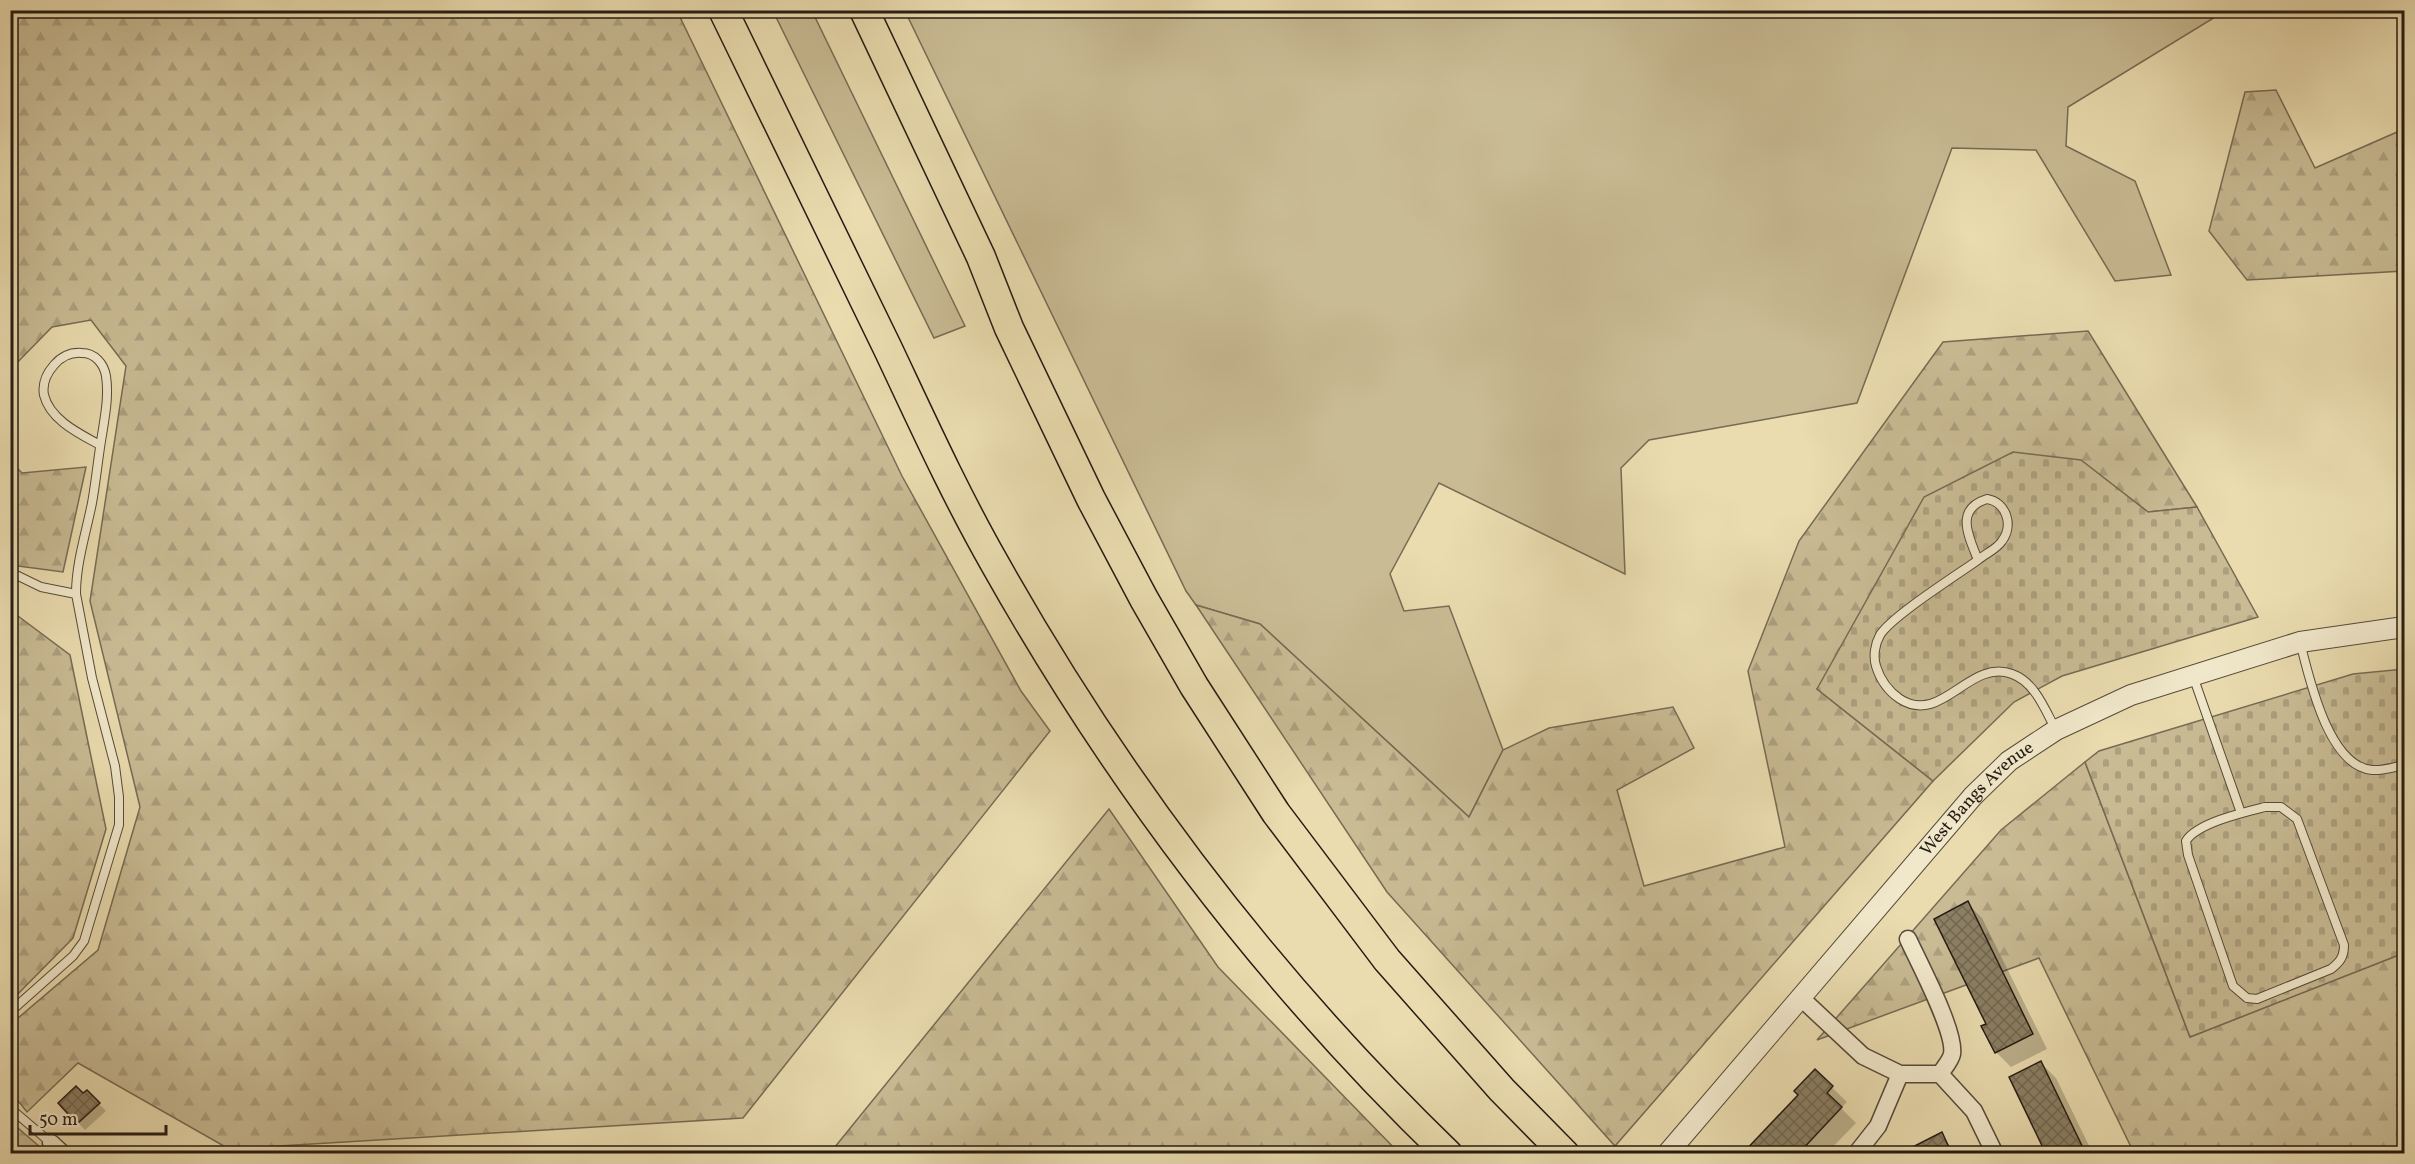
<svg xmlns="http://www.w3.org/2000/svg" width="2415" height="1164" font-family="Vollkorn,serif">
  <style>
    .grass { fill: #c9bb94; stroke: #776b54; stroke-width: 1.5 }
    .forest { fill: url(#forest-firs); stroke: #776b54; stroke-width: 1.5 }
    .cemetery { fill: url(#cemetery-stones); stroke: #776b54; stroke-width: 1.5 }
    .shadow { fill: #0003 }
    .building { fill: url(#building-cross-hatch); stroke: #251b13; stroke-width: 1.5 }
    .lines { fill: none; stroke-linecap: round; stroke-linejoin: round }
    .service-casing { stroke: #564b3a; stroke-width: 10 }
    .minor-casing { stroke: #564b3a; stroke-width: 19 }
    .tertiary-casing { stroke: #564b3a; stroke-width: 22 }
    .motorway-casing { stroke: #251b13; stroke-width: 31 }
    .service { stroke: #f1e8cb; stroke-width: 8 }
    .minor { stroke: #f1e8cb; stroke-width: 16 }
    .tertiary { stroke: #f1e8cb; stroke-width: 20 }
    .motorway { stroke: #eadcaf; stroke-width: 28 }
    .labels { text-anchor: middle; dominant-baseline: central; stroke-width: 4.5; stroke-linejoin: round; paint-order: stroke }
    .street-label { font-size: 18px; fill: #251b13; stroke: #f1e8cb }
  </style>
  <defs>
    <pattern id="forest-firs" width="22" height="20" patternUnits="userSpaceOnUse" patternTransform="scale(1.5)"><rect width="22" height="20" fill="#c9bb94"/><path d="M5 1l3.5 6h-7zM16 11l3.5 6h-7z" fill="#aca07f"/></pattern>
    <pattern id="cemetery-stones" width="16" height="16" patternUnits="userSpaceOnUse" patternTransform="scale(1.5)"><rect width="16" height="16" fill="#c9bb94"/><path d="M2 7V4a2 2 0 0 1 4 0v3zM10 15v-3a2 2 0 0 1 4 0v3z" fill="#aca07f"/></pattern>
    <pattern id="building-cross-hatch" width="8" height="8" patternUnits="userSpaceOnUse" patternTransform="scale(1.5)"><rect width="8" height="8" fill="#8b7f64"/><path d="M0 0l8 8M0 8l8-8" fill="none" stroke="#716751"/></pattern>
  </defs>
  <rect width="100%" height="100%" fill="#eadcaf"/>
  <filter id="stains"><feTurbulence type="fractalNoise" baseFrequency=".00333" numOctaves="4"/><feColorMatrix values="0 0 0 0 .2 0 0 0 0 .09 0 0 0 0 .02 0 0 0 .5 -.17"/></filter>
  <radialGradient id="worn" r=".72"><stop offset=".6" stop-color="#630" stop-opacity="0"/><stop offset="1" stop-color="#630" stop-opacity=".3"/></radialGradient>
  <path class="grass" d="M773 11H812L965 326 934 338Z
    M905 11H2225L2068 107 2066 146 2135 181 2171 275 2115 281 2036 150 1952 148 1857 403 1649 440 1621 468 1625 574 1439 483 1390 574 1404 611 1449 606 1503 750 1469 817 1260 624 1196 605 1186 591Z"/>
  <path class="forest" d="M11 10 677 11 902 476 1021 691 1050 731 743 1118 229 1149 78 1063 27 1112 11 1092V1024L98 950 140 807 90 601 126 366 91 320 52 327 11 369Z
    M2276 90 2315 168 2404 129V271L2247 280 2209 231 2245 92Z
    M2088 331 2197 507 2148 512 2081 461 1817 689 1933 781 1615 1146 1387 892 1196 605 1260 624 1469 817 1503 750 1549 728 1673 707 1694 748 1617 790 1644 886 1785 847 1748 671 1799 541 1943 342Z
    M10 461 22 473 86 467 63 572 11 565Z
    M10 610 70 655 106 829 73 938 11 1001Z
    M2085 762 2190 1037 2404 953V1153H2134L2039 958 1817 1040 2001 830Z
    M1109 809 1218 967 1399 1153H830Z
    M11 1122 40 1147 11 1148Z"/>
  <path class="cemetery" d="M2013 452 2081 460 2148 512 2197 507 2258 617 2062 676 2014 702 1933 781 1817 689 1924 497Z
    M2404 669V953L2190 1037 2085 762 2099 751 2353 674Z"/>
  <path class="shadow" d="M1967 903 1982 918 2047 1049 2011 1067 1996 1052 1988 1024Z
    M2041 1063 2056 1078 2093 1154H2047Z
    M1815 1071 1847 1102 1841 1108 1856 1123 1826 1154H1744L1800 1095Z
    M87 1092 106 1111 85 1130 60 1103Z
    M1941 1134 1956 1154H1904Z"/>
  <path class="building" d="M1968 901 2033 1034 1995 1053 1981 1026 1986 1024 1934 919Z
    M2041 1061 2086 1154H2046L2009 1077Z
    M1815 1069 1833 1086 1827 1093 1842 1107 1798 1154H1742L1798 1095 1794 1091Z
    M76 1086 83 1093 87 1090 100 1103 77 1124 58 1103Z
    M1942 1132 1952 1154H1899Z"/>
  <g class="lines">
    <defs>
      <path id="service" d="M1987 499C2006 502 2014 525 2002 541 1997 549 1985 554 1978 560 1969 537 1954 509 1987 499Z
        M1978 560C1957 575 1892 616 1880 635 1875 644 1873 656 1876 666 1880 679 1888 691 1900 699 1942 726 1969 658 2012 674 2035 682 2045 710 2056 730
        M10 572 41 587 76 594
        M2300 642C2309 677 2328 766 2372 770 2382 771 2394 767 2404 765
        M2193 676 2241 813
        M2265 807H2281L2297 819 2344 945C2344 957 2340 962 2331 969L2257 999 2247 998 2233 986 2188 855 2186 841C2197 823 2245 812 2265 807Z
        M10 1012 73 956 84 941 119 825V797L115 766 92 678 76 594C76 563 86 533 92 503 96 481 98 458 102 435 105 416 109 396 106 376 104 364 95 353 82 353 71 352 61 357 54 365 47 373 42 384 44 395 50 420 80 434 100 445
        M10 1108 51 1143"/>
      <path id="minor" d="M1908 939C1918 961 1956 1032 1952 1054 1951 1060 1944 1068 1940 1074
        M1800 997 1863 1056 1900 1074H1940L1974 1111 1995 1154
        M51 1143 63 1154
        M1856 1154 1878 1126 1900 1074"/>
      <g id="tertiary">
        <path id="s1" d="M1667 1154 1973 796 2009 761 2056 730 2131 695 2300 642 2404 627"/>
      </g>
      <path id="motorway" d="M723 10C778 123 833 236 888 349 922 421 955 494 995 564 1117 781 1269 981 1448 1154
        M864 10 981 257 1009 328 1091 499 1144 599 1194 686 1276 813 1387 960 1502 1090 1565 1154"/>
    </defs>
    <use href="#service" class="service-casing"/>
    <use href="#minor" class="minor-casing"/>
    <use href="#tertiary" class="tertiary-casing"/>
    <use href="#motorway" class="motorway-casing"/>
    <use href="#service" class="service"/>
    <use href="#minor" class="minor"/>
    <use href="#tertiary" class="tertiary"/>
    <use href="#motorway" class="motorway"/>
  </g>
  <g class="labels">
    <g class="street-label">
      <text stroke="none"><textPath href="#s1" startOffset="472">West Bangs Avenue</textPath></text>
    </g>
  </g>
  <rect width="2415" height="1164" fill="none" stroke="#eadcaf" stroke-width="36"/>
  <rect x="12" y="12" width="2391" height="1140" fill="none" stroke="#251b13" stroke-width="3"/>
  <rect x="18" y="18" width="2379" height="1128" fill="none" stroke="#251b13" stroke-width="1.5"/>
  <path d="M30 1125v9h136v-9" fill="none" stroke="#251b13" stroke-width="3"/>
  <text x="39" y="1125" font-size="18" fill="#251b13" stroke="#f1e8cb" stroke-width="4.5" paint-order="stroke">50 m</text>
  <rect width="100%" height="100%" filter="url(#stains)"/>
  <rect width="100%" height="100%" fill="url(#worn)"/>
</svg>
